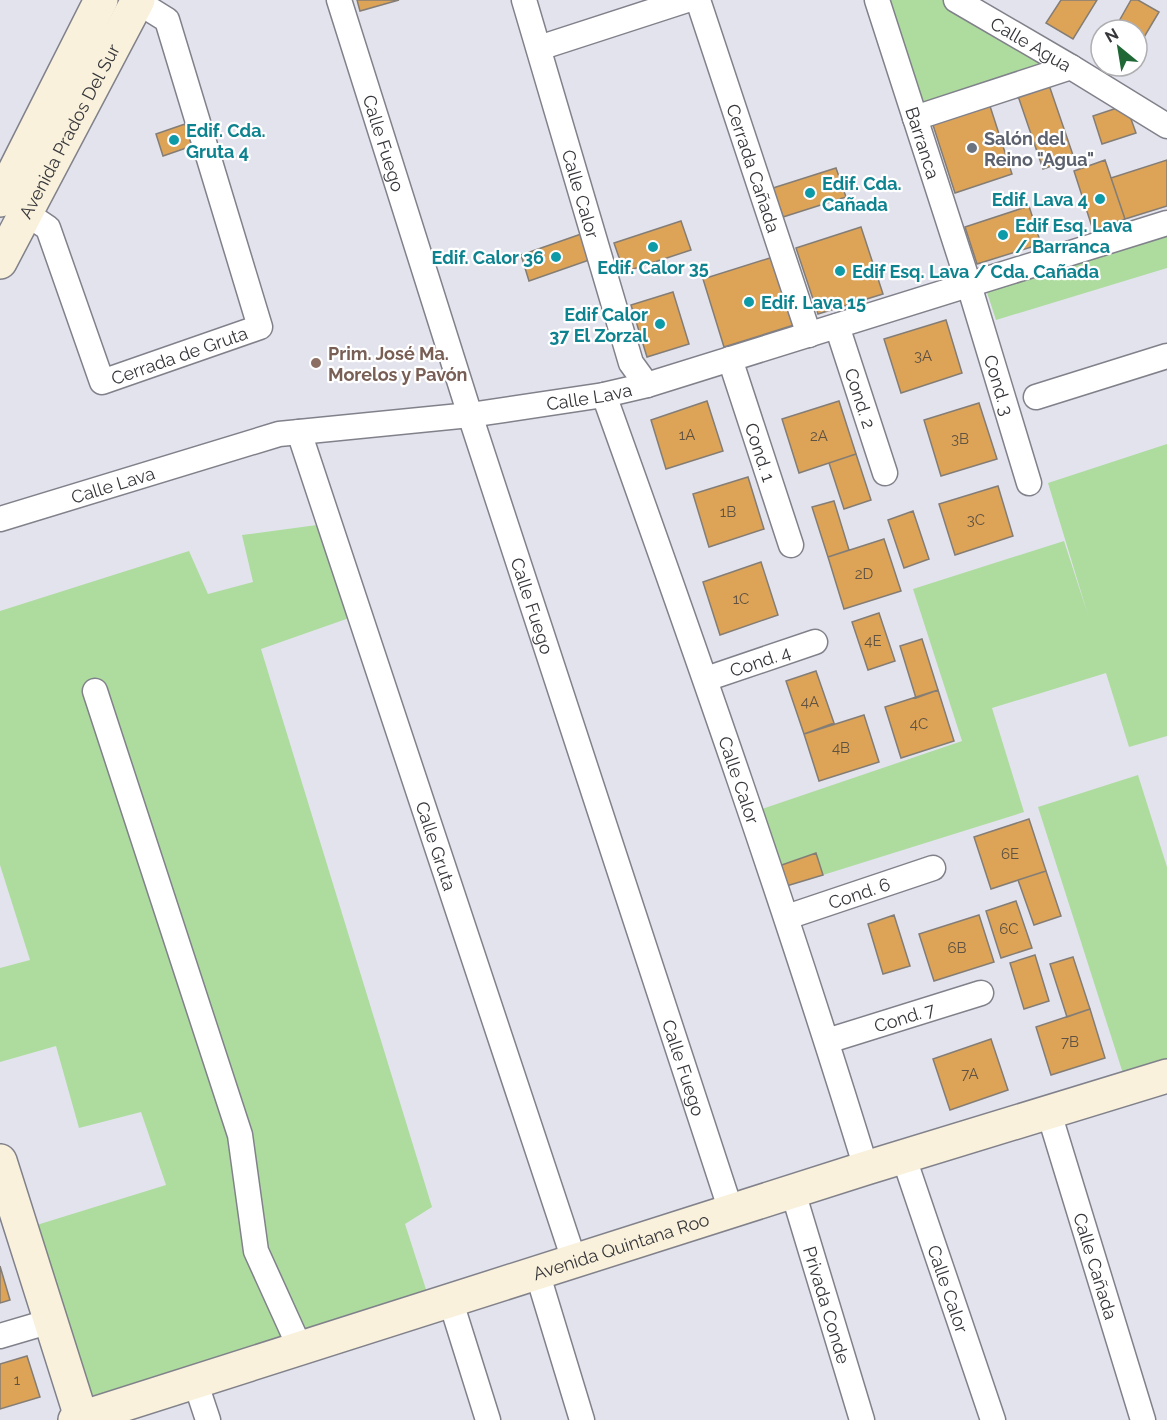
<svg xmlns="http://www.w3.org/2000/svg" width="1167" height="1420" font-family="Raleway,sans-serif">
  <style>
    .green { fill: #addc9e }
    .building { fill: #dda457; stroke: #847d75; stroke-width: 1.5 }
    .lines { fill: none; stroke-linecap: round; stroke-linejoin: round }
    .minor-casing { stroke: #81818b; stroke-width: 27 }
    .secondary-casing { stroke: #81818b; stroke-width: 36 }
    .minor { stroke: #fff; stroke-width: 24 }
    .secondary { stroke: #f9f1db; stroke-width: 33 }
    .culture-dot { fill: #0f9aa8; stroke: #fff; stroke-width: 2 }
    .worship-dot { fill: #6b7280; stroke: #fff; stroke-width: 2 }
    .education-dot { fill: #8d6e63; stroke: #fff; stroke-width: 2 }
    .labels { text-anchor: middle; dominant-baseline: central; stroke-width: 4.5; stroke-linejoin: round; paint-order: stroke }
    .number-label { font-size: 15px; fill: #605242 }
    .street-label { font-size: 18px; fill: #36363b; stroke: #fff }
    .culture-label { font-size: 18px; font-weight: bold; fill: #0d838f; stroke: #fff; text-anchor: start }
    .worship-label { font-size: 18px; font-weight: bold; fill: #5b616d; stroke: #fff; text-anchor: start }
    .education-label { font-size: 18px; font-weight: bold; fill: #785e54; stroke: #fff; text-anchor: start }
  </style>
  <rect width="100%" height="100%" fill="#e3e3ee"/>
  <path class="green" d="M877 0H956L1071 67 915 118Z
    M1167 220V268L996 320 983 280Z
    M1167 444V736L1129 747 1106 673 992 708 1024 812 823 875 815 853 776 867 756 811 962 741 913 589 1064 541 1088 615 1048 483Z
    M317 525 352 617 261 649 432 1207 405 1224 431 1305 71 1420 27 1228 166 1185 141 1112 79 1128 56 1046 0 1062V968L30 960 0 865V611L189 551 208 594 253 582 242 535Z
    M1138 775 1167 867V1071L1126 1083 1038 807Z"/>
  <path class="building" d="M357 0H399L360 11Z
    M1061 0H1097L1073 39 1046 23Z
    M1131 0H1138L1159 12 1137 49V30H1114Z
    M1115 66H1127L1124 72Z
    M1049 85 1074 158 1043 169 1018 96Z
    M989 103 1012 174 955 193 932 122Z
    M1126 105 1136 133 1102 144 1093 116Z
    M185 124 192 146 163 156 156 134Z
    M1105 160 1125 219 1093 230 1074 171Z
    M1167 160V206L1125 219 1111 178Z
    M836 168 846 197 783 217 773 188Z
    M1029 206 1041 244 977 264 965 227Z
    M681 221 691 250 624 272 614 243Z
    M861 227 883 294 818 314 796 248Z
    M584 233 592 259 529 281 521 255Z
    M773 257 794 325 724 347 703 279Z
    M673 292 689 344 647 357 631 305Z
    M946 320 962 373 901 393 884 339Z
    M707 401 723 451 666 469 651 420Z
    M839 401 856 454 799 473 782 419Z
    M979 403 997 459 941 476 924 420Z
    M856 454 871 500 844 509 829 463Z
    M748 477 764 529 709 547 693 494Z
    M998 486 1013 536 955 555 939 504Z
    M834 501 849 550 828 557 812 507Z
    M913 511 929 559 904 568 888 520Z
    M884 539 901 591 844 609 828 557Z
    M761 562 778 615 720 635 703 582Z
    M879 613 895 661 868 670 852 622Z
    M922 639 938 690 916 698 900 646Z
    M816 671 834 723 804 734 786 681Z
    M938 690 954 741 901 758 885 707Z
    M864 715 879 762 819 781 804 734Z
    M1029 819 1046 871 991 889 974 837Z
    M816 853 823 875 783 887 776 867Z
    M1046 871 1061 916 1034 925 1018 880Z
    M1016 901 1032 948 1001 958 986 911Z
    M894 915 910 966 883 974 868 924Z
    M979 915 994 962 934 981 919 934Z
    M1035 955 1049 1001 1024 1009 1010 963Z
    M1073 957 1090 1009 1067 1017 1050 964Z
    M1090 1009 1105 1058 1051 1075 1036 1027Z
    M991 1039 1008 1090 950 1110 933 1059Z
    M0 1266 10 1300 0 1303Z
    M27 1356 40 1397 0 1409V1364Z"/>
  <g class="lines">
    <defs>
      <g id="minor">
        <path id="s1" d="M339 0 470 415 731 1211"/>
        <path id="s2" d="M524 0 631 363 647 385"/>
        <path id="s3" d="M698 0 809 335"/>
        <path id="s4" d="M877 0 969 285 1029 483"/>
        <path id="s5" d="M956 0 1071 67 1167 126"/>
        <path d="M539 48 687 0"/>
        <path d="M915 118 1071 67"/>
        <path id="s6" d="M14 205 48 228 102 382 260 327 167 20 135 0"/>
        <path id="s7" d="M837 326 885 473"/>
        <path id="s8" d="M730 359 791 545"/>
        <path id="s9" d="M604 395C696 651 786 908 866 1168"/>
        <path d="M1036 397 1167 356"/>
        <path id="s10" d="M299 432 574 1260"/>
        <path id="s11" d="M0 519 279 434 470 415 604 395 647 385 1167 223"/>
        <path id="s12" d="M706 679 815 642"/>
        <path d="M95 691 240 1135 256 1251 300 1348"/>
        <path id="s13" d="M787 917 933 868"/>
        <path id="s14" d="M827 1041 981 993"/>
        <path id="s15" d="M1049 1113 1143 1420"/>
        <path id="s16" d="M904 1158 993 1420"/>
        <path id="s17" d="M793 1192 862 1420"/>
        <path d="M537 1272 582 1420"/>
        <path d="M450 1299 488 1420"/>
        <path d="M0 1336 51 1321"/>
        <path d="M195 1381 208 1420"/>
      </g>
      <g id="secondary">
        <path d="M0 200 101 0"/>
        <path id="s18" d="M0 262 138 0"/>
        <path d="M0 1161 82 1420"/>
        <path id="s19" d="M75 1420 866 1168 1167 1076"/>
      </g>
    </defs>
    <use href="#minor" class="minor-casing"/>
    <use href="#secondary" class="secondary-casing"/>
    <use href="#minor" class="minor"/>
    <use href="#secondary" class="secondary"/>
  </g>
  <g class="culture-dot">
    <circle cx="174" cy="140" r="6"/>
    <circle cx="810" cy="193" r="6"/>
    <circle cx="1100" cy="199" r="6"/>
    <circle cx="1003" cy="235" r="6"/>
    <circle cx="653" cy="247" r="6"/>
    <circle cx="556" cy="257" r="6"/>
    <circle cx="840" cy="271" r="6"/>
    <circle cx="749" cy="302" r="6"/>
    <circle cx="660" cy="324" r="6"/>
  </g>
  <circle class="worship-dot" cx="972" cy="148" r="6"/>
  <circle class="education-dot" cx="316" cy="363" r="6"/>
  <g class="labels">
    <g class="number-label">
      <text x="923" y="356">3A</text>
      <text x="687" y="435">1A</text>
      <text x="819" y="436">2A</text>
      <text x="960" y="439">3B</text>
      <text x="728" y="512">1B</text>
      <text x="976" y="520">3C</text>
      <text x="864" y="574">2D</text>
      <text x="741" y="599">1C</text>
      <text x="873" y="641">4E</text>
      <text x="810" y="702">4A</text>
      <text x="919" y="724">4C</text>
      <text x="841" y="748">4B</text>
      <text x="1010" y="854">6E</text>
      <text x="1009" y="929">6C</text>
      <text x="957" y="948">6B</text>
      <text x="1070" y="1042">7B</text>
      <text x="970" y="1074">7A</text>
      <text x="17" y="1380">1</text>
    </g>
    <g class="street-label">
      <text stroke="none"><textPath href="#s5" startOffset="87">Calle Agua</textPath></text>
      <text stroke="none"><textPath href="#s18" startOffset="148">Avenida Prados Del Sur</textPath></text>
      <text stroke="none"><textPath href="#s4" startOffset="150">Barranca</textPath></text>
      <text stroke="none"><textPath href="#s1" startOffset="150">Calle Fuego</textPath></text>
      <text stroke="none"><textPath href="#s3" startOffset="177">Cerrada Cañada</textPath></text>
      <text stroke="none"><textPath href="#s2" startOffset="202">Calle Calor</textPath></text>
      <text stroke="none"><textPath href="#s6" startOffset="286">Cerrada de Gruta</textPath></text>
      <text stroke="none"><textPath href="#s4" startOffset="404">Cond. 3</textPath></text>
      <text stroke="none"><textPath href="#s11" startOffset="604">Calle Lava</textPath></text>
      <text stroke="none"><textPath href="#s7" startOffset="76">Cond. 2</textPath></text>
      <text stroke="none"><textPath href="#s8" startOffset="98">Cond. 1</textPath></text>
      <text stroke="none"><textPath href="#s11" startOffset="118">Calle Lava</textPath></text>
      <text stroke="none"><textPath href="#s1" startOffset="636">Calle Fuego</textPath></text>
      <text stroke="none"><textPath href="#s12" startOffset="57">Cond. 4</textPath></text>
      <text stroke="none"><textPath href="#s9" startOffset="408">Calle Calor</textPath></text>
      <text stroke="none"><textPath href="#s10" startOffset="436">Calle Gruta</textPath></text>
      <text stroke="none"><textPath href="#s13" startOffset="76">Cond. 6</textPath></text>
      <text stroke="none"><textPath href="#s14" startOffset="81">Cond. 7</textPath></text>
      <text stroke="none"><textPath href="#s1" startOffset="1122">Calle Fuego</textPath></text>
      <text stroke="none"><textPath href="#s19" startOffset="573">Avenida Quintana Roo</textPath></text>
      <text stroke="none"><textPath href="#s15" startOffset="160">Calle Cañada</textPath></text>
      <text stroke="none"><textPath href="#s16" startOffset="138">Calle Calor</textPath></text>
      <text stroke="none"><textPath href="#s17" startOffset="118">Privada Conde</textPath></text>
    </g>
    <g class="culture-label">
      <text x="186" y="130">Edif. Cda.<tspan x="186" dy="21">Gruta 4</tspan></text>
      <text x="822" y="183">Edif. Cda.<tspan x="822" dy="21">Cañada</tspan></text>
      <text x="1088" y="199" text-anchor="end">Edif. Lava 4</text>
      <text x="1015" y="225">Edif Esq. Lava<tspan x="1015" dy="21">/ Barranca</tspan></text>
      <text x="544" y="257" text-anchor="end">Edif. Calor 36</text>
      <text x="653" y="267" text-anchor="middle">Edif. Calor 35</text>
      <text x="852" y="271">Edif Esq. Lava / Cda. Cañada</text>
      <text x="761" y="302">Edif. Lava 15</text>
      <text x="648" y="314" text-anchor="end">Edif Calor<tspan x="648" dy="21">37 El Zorzal</tspan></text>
    </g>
    <g class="worship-label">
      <text x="984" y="138">Salón del<tspan x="984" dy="21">Reino "Agua"</tspan></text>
    </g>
    <g class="education-label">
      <text x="328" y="353">Prim. José Ma.<tspan x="328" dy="21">Morelos y Pavón</tspan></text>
    </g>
  </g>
  <g transform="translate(1119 48) rotate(330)"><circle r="28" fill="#ffffff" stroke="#afafb1" stroke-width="1.5"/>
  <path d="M0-4.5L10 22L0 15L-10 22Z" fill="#1f6734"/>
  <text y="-9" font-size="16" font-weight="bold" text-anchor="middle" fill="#36363b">N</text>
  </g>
</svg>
